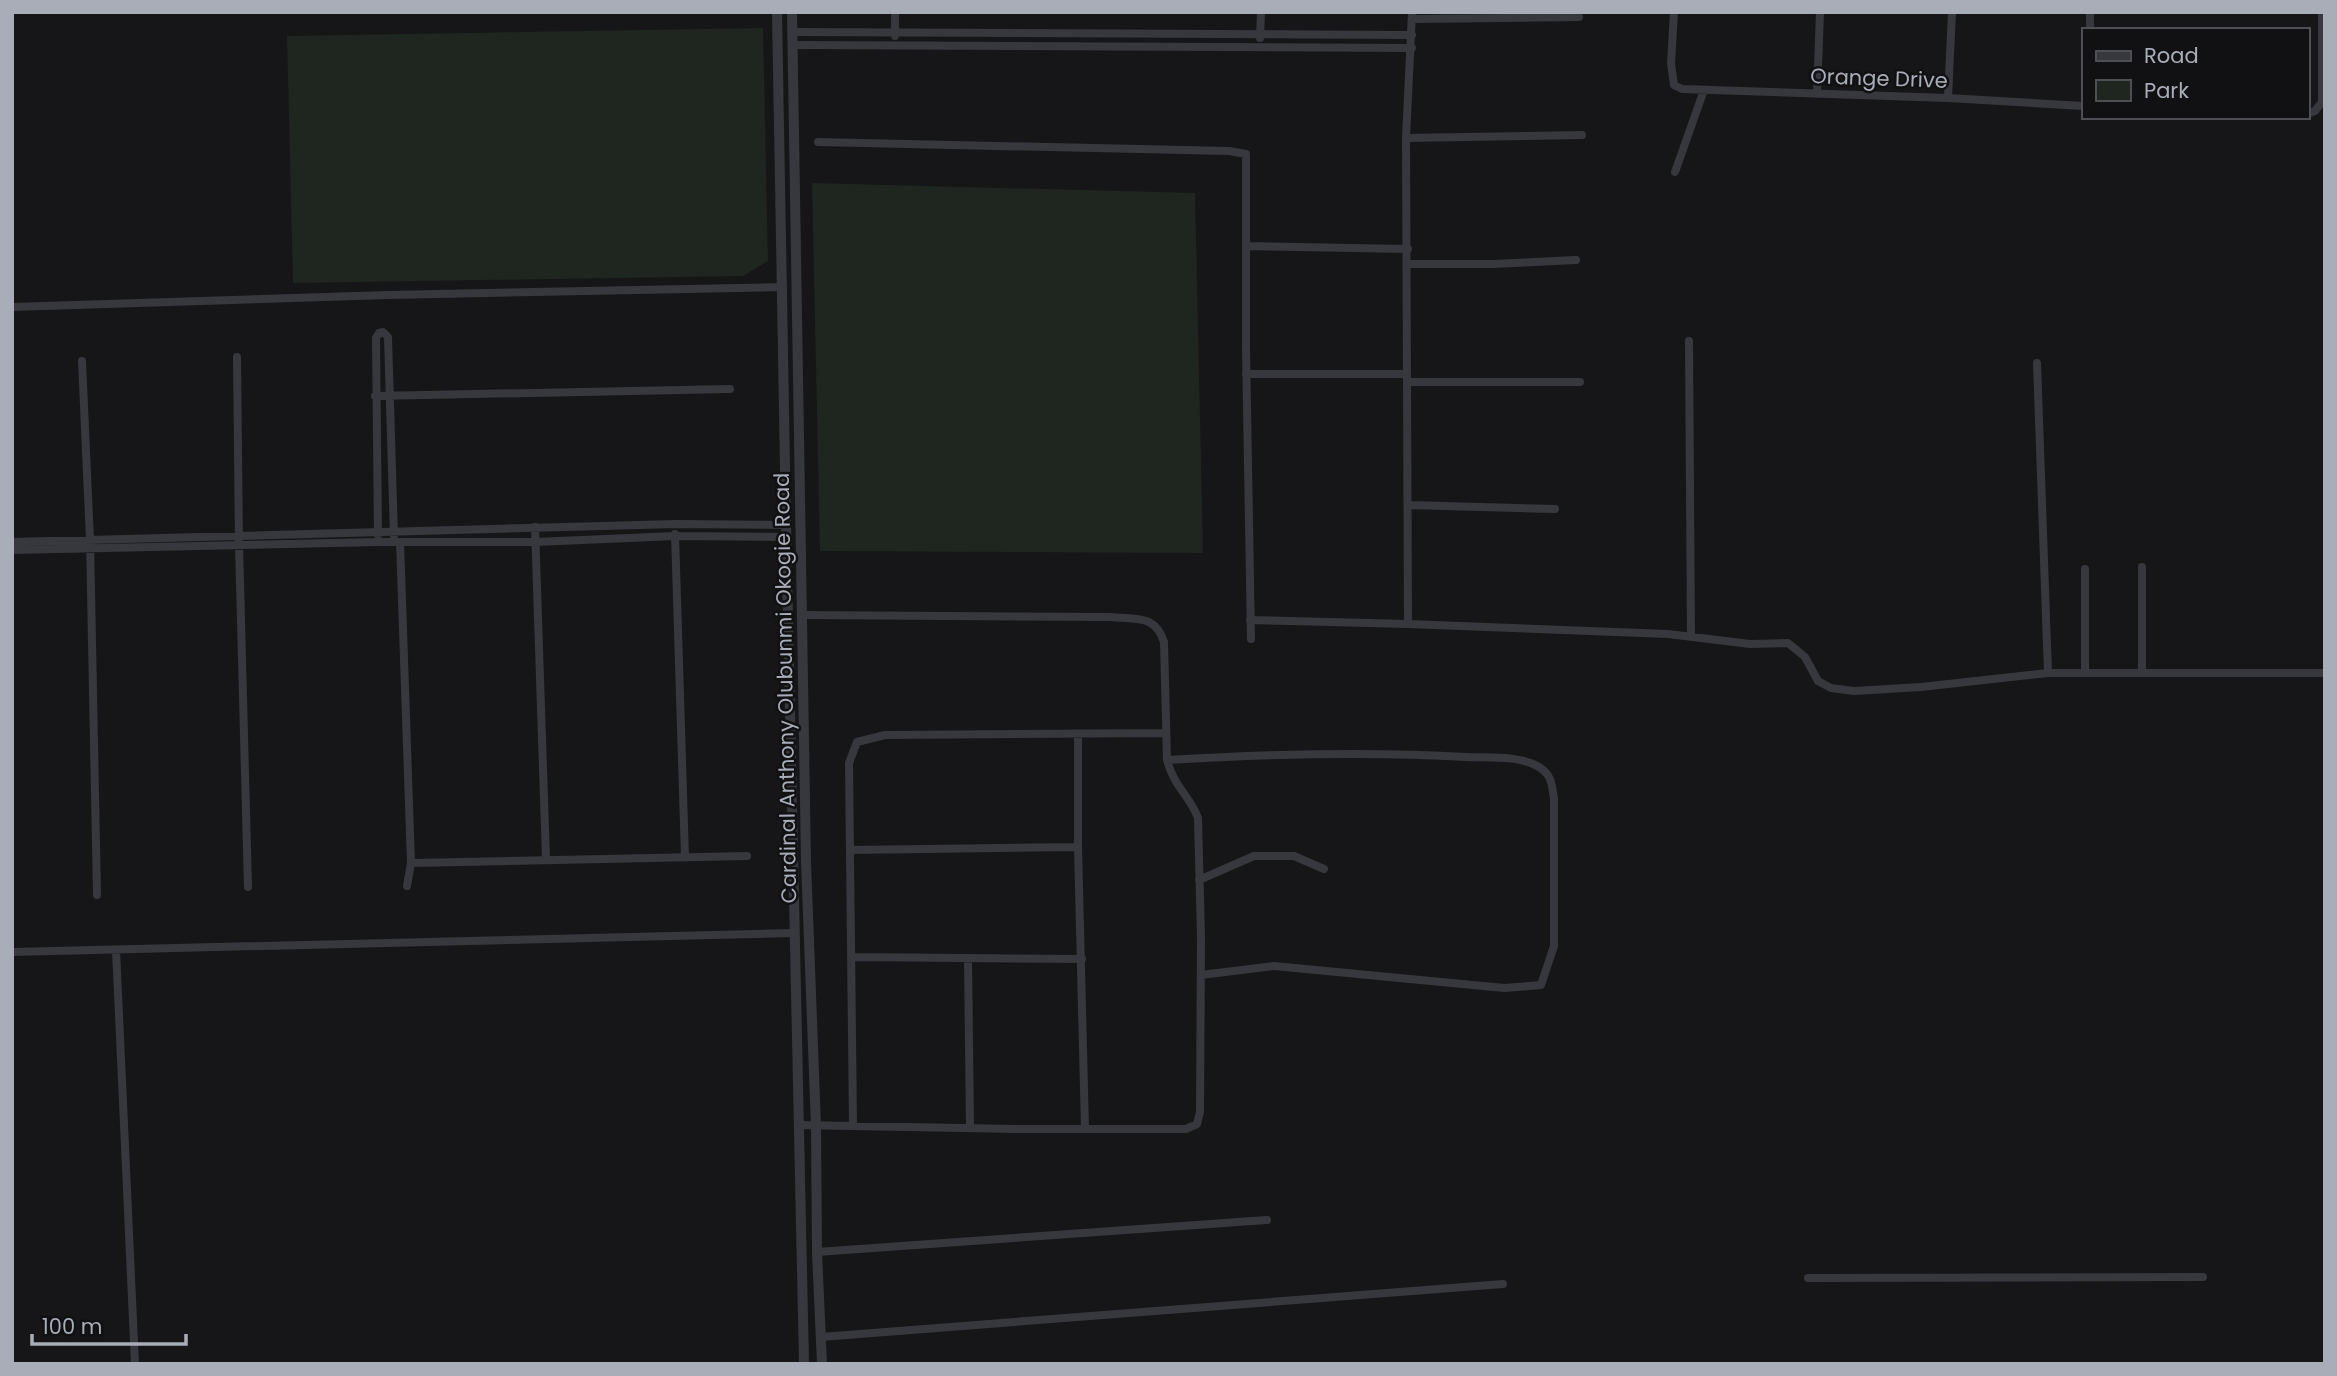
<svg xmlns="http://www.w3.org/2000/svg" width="2337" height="1376" font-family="Poppins,sans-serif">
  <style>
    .green { fill: #1e261f }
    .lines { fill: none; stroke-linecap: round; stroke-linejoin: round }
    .minor { stroke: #37383d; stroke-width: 8 }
    .tertiary { stroke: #37383d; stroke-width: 10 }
    .labels { text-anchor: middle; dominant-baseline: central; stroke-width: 5; stroke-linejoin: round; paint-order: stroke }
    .street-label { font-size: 21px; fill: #a8adb8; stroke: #111113 }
  </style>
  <rect width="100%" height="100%" fill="#161618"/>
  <path class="green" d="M763 28 768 261 743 276 293 283 287 36Z
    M812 183 1195 193 1203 553 820 551Z"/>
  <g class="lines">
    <path class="minor" d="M1412 12 1406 138 1408 624 1668 634 1750 644 1788 643 1805 657 1818 681 1831 688 1854 691 1921 687 2048 673H2325
      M1674 12 1671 64 1674 85 1682 89 1948 98 2083 106
      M1412 19 1579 17
      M2090 30V12
      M793 32 1412 35
      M895 36V12
      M1260 38 1261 12
      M793 45 1412 48
      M1817 94 1820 12
      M1948 98 1952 12
      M2307 114 2315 111 2322 102V12
      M1406 138 1582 135
      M818 142 1229 151 1246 154V348L1251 639
      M1675 172 1704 90
      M1246 246 1408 249
      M1408 264H1492L1576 260
      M12 307 388 295 783 287
      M1689 341 1691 636
      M237 357 239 545 248 887
      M82 361 90 540 97 895
      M2037 363 2048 673
      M1246 374H1407
      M1407 382H1580
      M375 396 730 389
      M1408 505 1555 509
      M535 527 546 859
      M675 534 685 857
      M378 535 376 338 379 333 383 332 388 337 394 536
      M12 542 676 524 786 525
      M400 542 411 863 407 886
      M12 550 378 542H536L675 536 786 537
      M2142 567V672
      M2085 569V673
      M1250 620 1408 624
      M1078 734V847L1085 1129
      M1167 760C1267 754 1366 751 1466 757 1489 758 1519 755 1539 767 1552 775 1552 785 1554 799V946L1541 985 1504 988 1274 966 1201 975
      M850 850 1078 847
      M411 863 747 856
      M1199 880 1254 856H1294L1324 869
      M116 950 135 1364
      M12 952 795 933
      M851 957 1082 959
      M968 958 970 1128
      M798 1125 1017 1129H1186L1197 1124 1200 1112 1201 937 1198 818C1190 796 1174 787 1167 760L1164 642C1155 614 1136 620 1110 617L802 615
      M853 1126 849 763 857 742 885 735 1165 733
      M817 1252 1267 1220
      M1808 1278 2203 1277
      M821 1337 1503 1284"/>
    <path class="tertiary" d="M777 12 786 525 804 1364
      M792 12 806 862 816 1126 817 1252 822 1364"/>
  </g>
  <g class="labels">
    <g class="street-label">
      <text transform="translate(1879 78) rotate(2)">Orange Drive</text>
      <text transform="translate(785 688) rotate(-91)">Cardinal Anthony Olubunmi Okogie Road</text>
    </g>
  </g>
  <rect width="2337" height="1376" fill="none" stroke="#a8adb8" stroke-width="28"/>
  <rect x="2082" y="28" width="228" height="91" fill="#111113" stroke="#4d4f55" stroke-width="2"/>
  <rect x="2096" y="51" width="35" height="10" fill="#37383d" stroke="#4d4f55" stroke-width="2"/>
  <text x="2144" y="63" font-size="21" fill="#a8adb8">Road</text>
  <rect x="2096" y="80" width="35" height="21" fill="#1e261f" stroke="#4d4f55" stroke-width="2"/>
  <text x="2144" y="98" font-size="21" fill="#a8adb8">Park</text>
  <path d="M32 1334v10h154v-10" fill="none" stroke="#a8adb8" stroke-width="3.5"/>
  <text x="42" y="1334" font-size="21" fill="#a8adb8" stroke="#111113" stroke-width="5" paint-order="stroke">100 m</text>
</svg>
